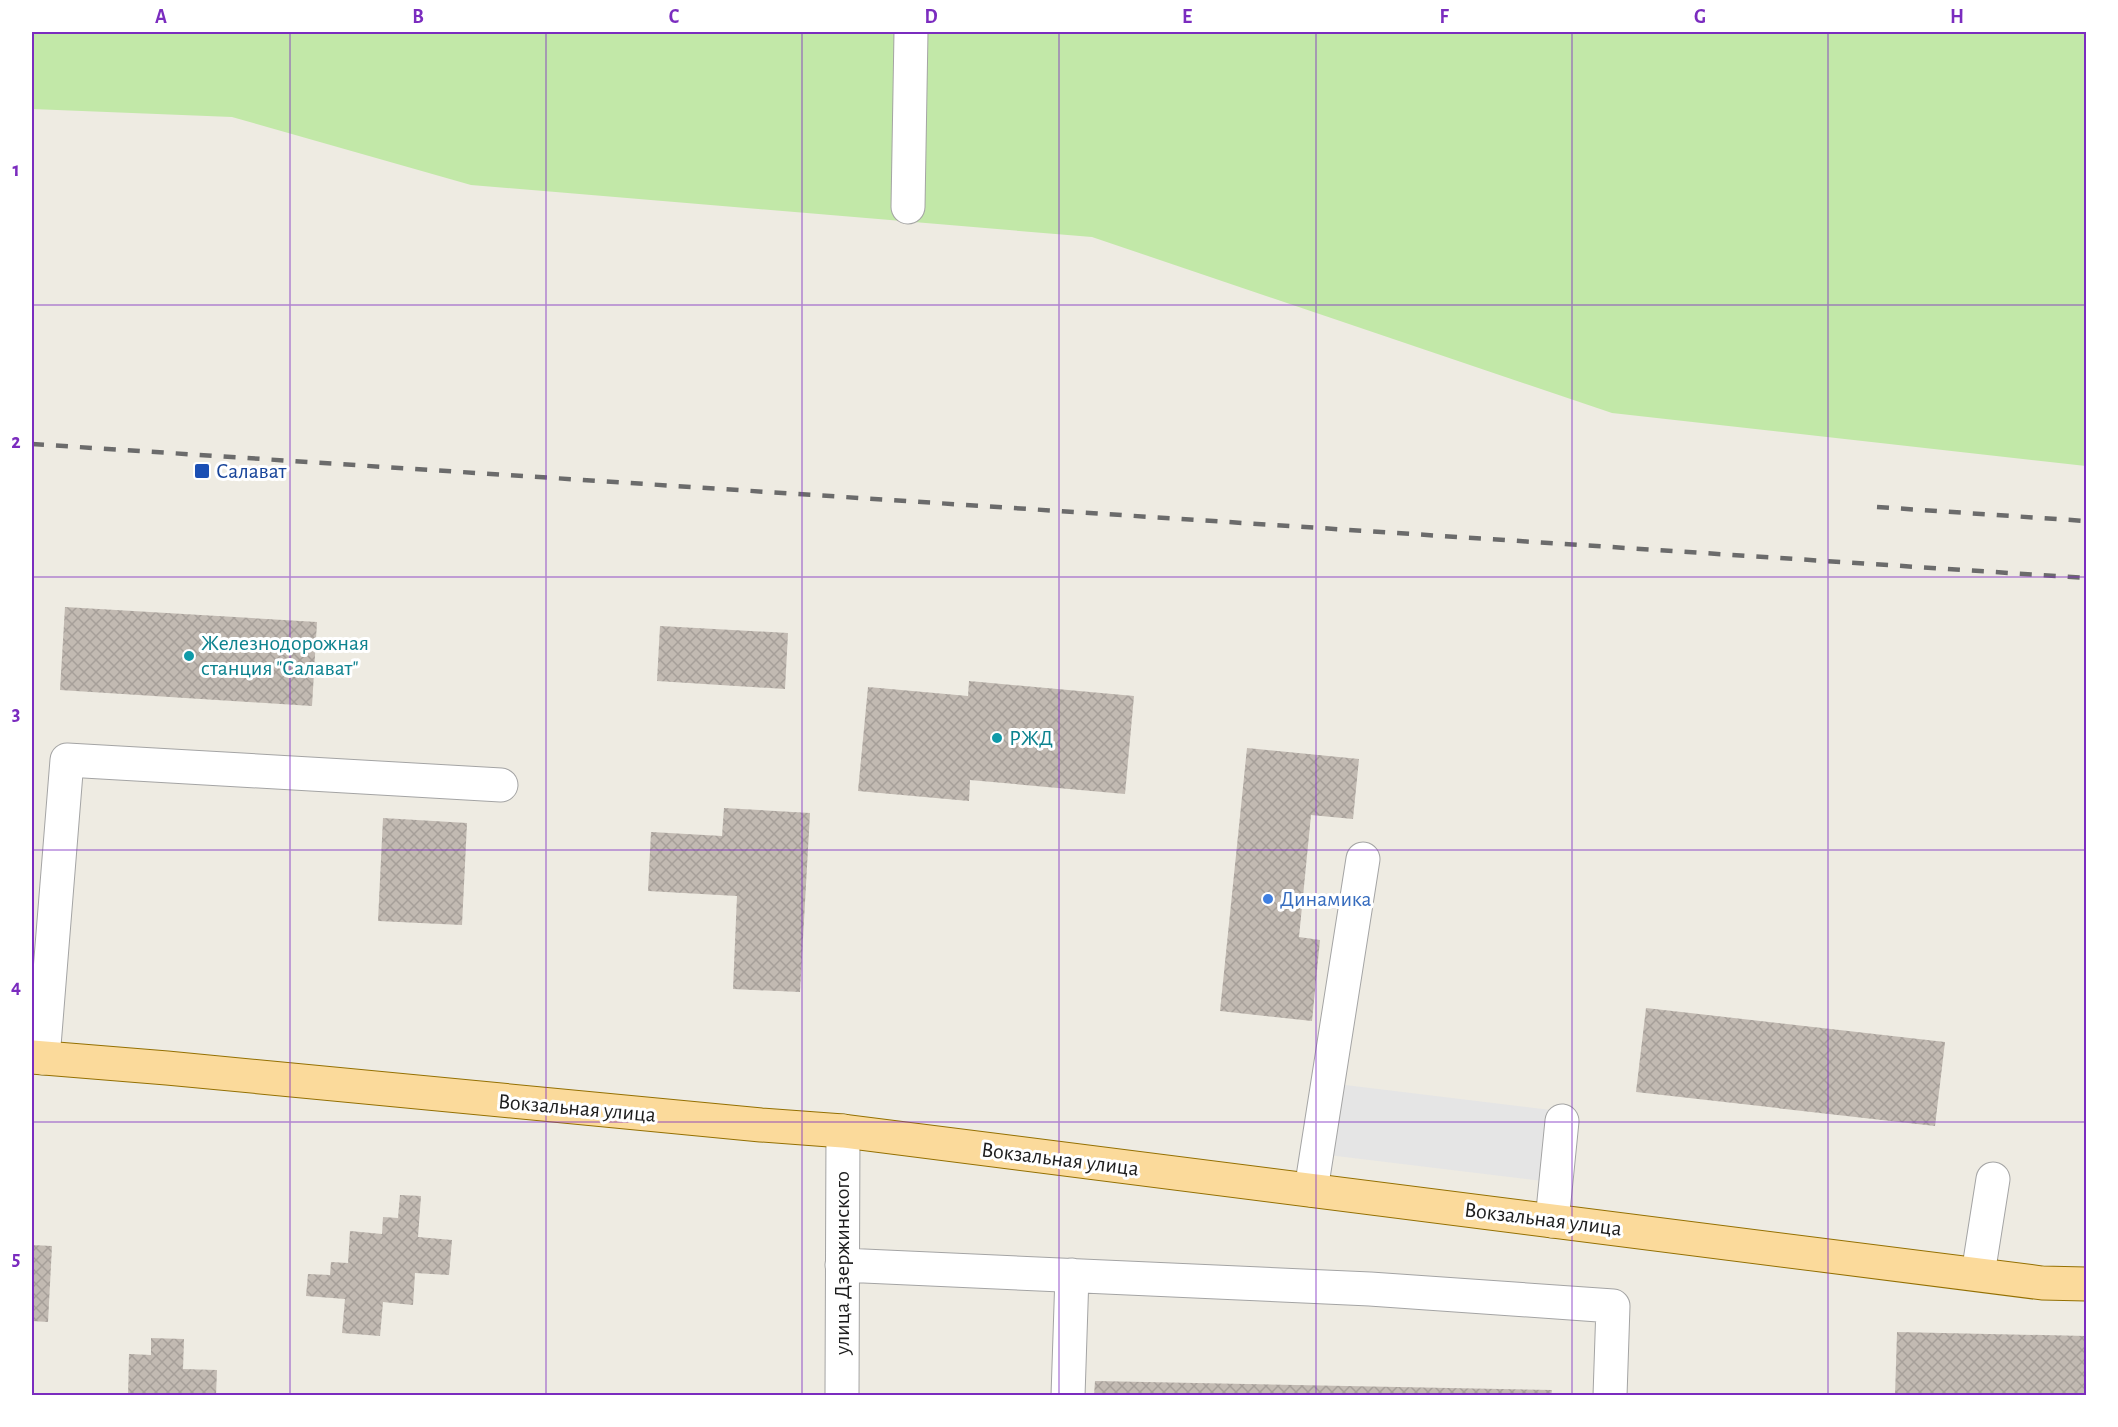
<svg xmlns="http://www.w3.org/2000/svg" width="2118" height="1427" font-family="'Alegreya Sans',sans-serif">
  <style>
    .garden { fill: #c2e8a8 }
    .parking { fill: #e5e5e5 }
    .building { fill: url(#building-cross-hatch) }
    .lines { fill: none; stroke-linecap: round; stroke-linejoin: round }
    .minor-casing { stroke: #a4a4a4; stroke-width: 35 }
    .major-casing { stroke: #947002; stroke-width: 35 }
    .minor { stroke: #fff; stroke-width: 33 }
    .major { stroke: #fbda9b; stroke-width: 33 }
    .rail { stroke: #6b6b6b; stroke-width: 4.5; stroke-dasharray: 12 12; stroke-linecap: butt }
    .grid { fill: none; stroke: #7b2cbf; stroke-width: 1.5; stroke-opacity: 0.55 }
    .transit-dot { fill: #1a4fb4; stroke: #fff; stroke-width: 2 }
    .culture-dot { fill: #0f9aa8; stroke: #fff; stroke-width: 2 }
    .shop-dot { fill: #3f7fe0; stroke: #fff; stroke-width: 2 }
    .labels { text-anchor: middle; dominant-baseline: central; stroke-width: 6; stroke-linejoin: round; paint-order: stroke }
    .transit-label { font-size: 22px; fill: #164399; stroke: #fff; text-anchor: start }
    .culture-label { font-size: 22px; fill: #0d838f; stroke: #fff; text-anchor: start }
    .shop-label { font-size: 22px; fill: #366cbe; stroke: #fff; text-anchor: start }
    .street-label { font-size: 22px; fill: #1d1d1d; stroke: #fff }
    .neatline { fill: none; stroke: #7b2cbf; stroke-width: 2 }
    .grid-label { font-size: 20px; text-anchor: middle; font-weight: bold; fill: #7b2cbf }
  </style>
  <defs>
    <pattern id="building-cross-hatch" width="8" height="8" patternUnits="userSpaceOnUse" patternTransform="scale(1.5)"><rect width="8" height="8" fill="#c2bab2"/><path d="M0 0l8 8M0 8l8-8" fill="none" stroke="#a69f99"/></pattern>
  </defs>
  <rect width="100%" height="100%" fill="#eeebe2"/>
  <path class="garden" d="M32 32H2086V466L1612 413 1092 237 471 185 232 117 32 109Z"/>
  <path class="parking" d="M1337 1084 1576 1113 1568 1184 1328 1155Z"/>
  <path class="building" d="M65 607 317 622 312 706 60 690Z
    M660 626 788 633 785 689 657 681Z
    M969 681 1134 696 1125 794 970 780 969 801 858 791 868 687 968 696Z
    M1247 748 1359 759 1353 819 1311 815 1299 937 1320 940 1312 1021 1220 1011Z
    M724 808 810 813 800 992 733 989 737 896 648 891 651 832 722 836Z
    M383 818 467 823 462 925 378 921Z
    M1646 1008 1945 1042 1935 1126 1636 1092Z
    M400 1195 421 1196 418 1237 452 1240 449 1275 415 1273 413 1305 383 1302 380 1336 342 1333 345 1299 306 1296 308 1274 330 1275 331 1262 348 1263 350 1231 382 1234 383 1217 398 1218Z
    M32 1245 52 1246 48 1322 32 1321Z
    M1897 1332 2086 1336V1396H1895Z
    M151 1338 184 1339 183 1369 217 1370 216 1396H128L129 1354 151 1355Z
    M1095 1381 1552 1390 1551 1396H1094Z"/>
  <g class="lines">
    <defs>
      <path id="minor" d="M908 207 911 32
        M43 1058 67 760 501 785
        M1311 1190 1363 859
        M1552 1221 1562 1121
        M842 1265 1370 1289 1613 1306 1610 1396
        M1978 1274 1993 1179
        M842 1396 843 1131
        M1068 1396 1072 1275"/>
      <path id="major" d="M32 1057 167 1068 761 1125 843 1131 2042 1283 2086 1284"/>
    </defs>
    <use href="#minor" class="minor-casing"/>
    <use href="#major" class="major-casing"/>
    <use href="#minor" class="minor"/>
    <use href="#major" class="major"/>
    <path class="rail" d="M32 444 2086 578
      M1877 507 2086 521"/>
  </g>
  <path class="grid" d="M290 32V1396M546 32V1396M802 32V1396M1059 32V1396M1316 32V1396M1572 32V1396M1828 32V1396M32 305H2086M32 577H2086M32 850H2086M32 1122H2086"/>
  <rect class="transit-dot" x="194" y="463" width="16" height="16" rx="3"/>
  <g class="culture-dot">
    <circle cx="189" cy="656" r="6"/>
    <circle cx="997" cy="738" r="6"/>
  </g>
  <circle class="shop-dot" cx="1268" cy="899" r="6"/>
  <g class="labels">
    <g class="transit-label">
      <text x="216" y="471">Салават</text>
    </g>
    <g class="culture-label">
      <text x="201" y="643">Железнодорожная<tspan x="201" dy="25">станция "Салават"</tspan></text>
      <text x="1009" y="738">РЖД</text>
    </g>
    <g class="shop-label">
      <text x="1280" y="899">Динамика</text>
    </g>
    <g class="street-label">
      <text transform="translate(577 1108) rotate(5)">Вокзальная улица</text>
      <text transform="translate(1060 1159) rotate(7)">Вокзальная улица</text>
      <text transform="translate(1543 1219) rotate(7)">Вокзальная улица</text>
      <text transform="translate(842 1263) rotate(-90)">улица Дзержинского</text>
    </g>
  </g>
  <rect width="2118" height="1427" fill="none" stroke="#ffffff" stroke-width="66"/>
  <rect x="33" y="33" width="2052" height="1361" class="neatline"/>
  <g class="grid-label">
    <text x="161" y="23">A</text>
    <text x="418" y="23">B</text>
    <text x="674" y="23">C</text>
    <text x="931" y="23">D</text>
    <text x="1187" y="23">E</text>
    <text x="1444" y="23">F</text>
    <text x="1700" y="23">G</text>
    <text x="1957" y="23">H</text>
    <text x="16" y="176">1</text>
    <text x="16" y="448">2</text>
    <text x="16" y="720">3</text>
    <text x="16" y="993">4</text>
    <text x="16" y="1265">5</text>
  </g>
</svg>
